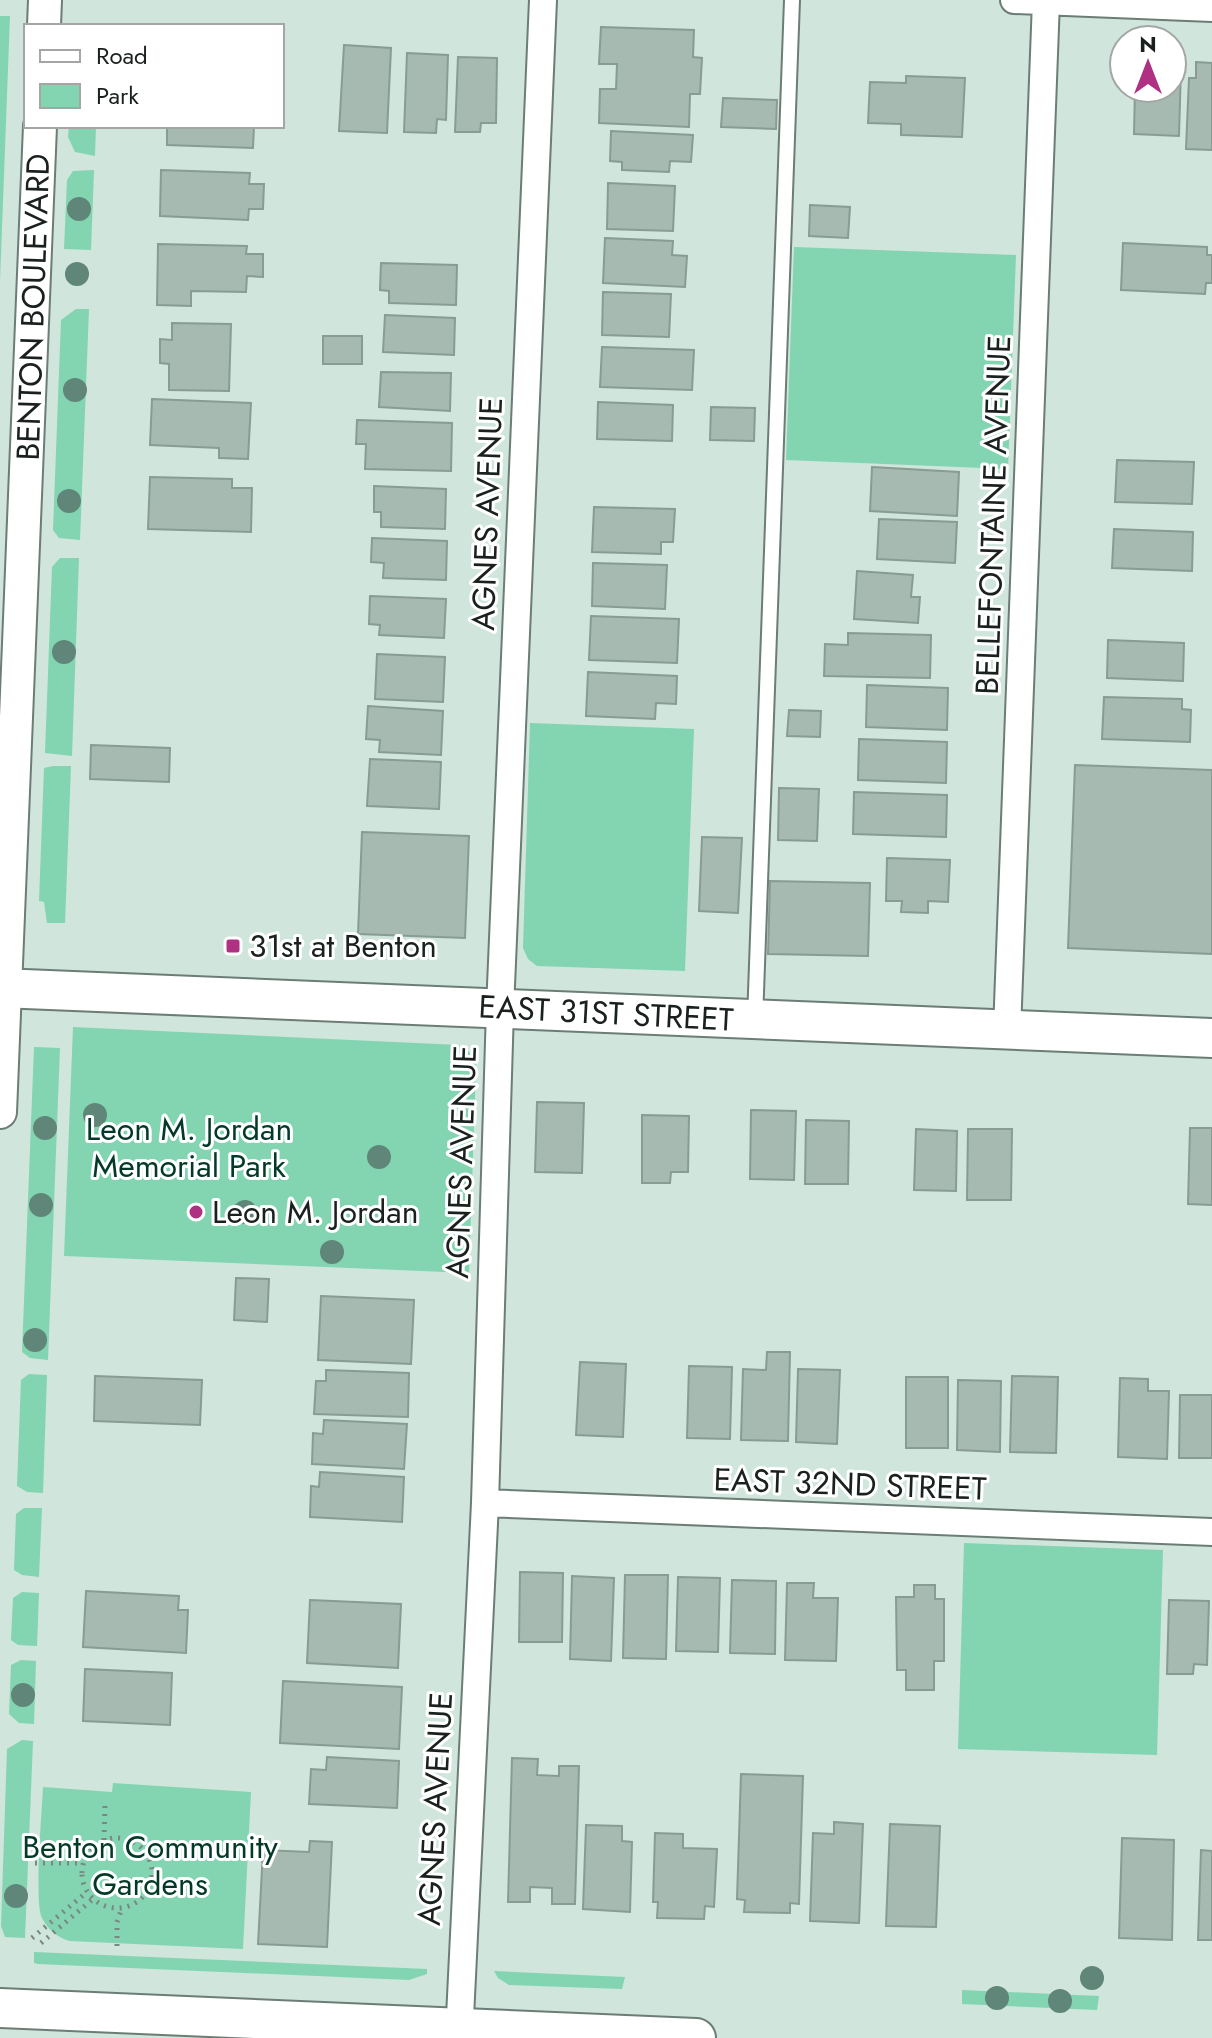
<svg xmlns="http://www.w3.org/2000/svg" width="1212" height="2038" font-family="Jost,sans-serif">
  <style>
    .green { fill: #83d4b1 }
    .building { fill: #a7bab1; stroke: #899c93; stroke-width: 2 }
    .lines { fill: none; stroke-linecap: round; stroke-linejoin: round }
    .service-casing { stroke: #6b7d75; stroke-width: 18 }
    .minor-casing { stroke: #6b7d75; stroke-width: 30 }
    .tertiary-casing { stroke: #6b7d75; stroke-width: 36 }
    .secondary-casing { stroke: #6b7d75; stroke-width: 42 }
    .path { stroke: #7a8881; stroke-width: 5; stroke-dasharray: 2 6; stroke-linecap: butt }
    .service { stroke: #fff; stroke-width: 14 }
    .minor { stroke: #fff; stroke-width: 26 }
    .tertiary { stroke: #fff; stroke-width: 32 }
    .secondary { stroke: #fff; stroke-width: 38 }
    .tree { fill: #5f8679 }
    .poi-dot { fill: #ae3182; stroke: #fff; stroke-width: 3 }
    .labels { text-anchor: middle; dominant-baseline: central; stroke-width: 6; stroke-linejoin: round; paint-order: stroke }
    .street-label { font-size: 32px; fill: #19201d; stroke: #fff }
    .poi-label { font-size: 32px; fill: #19201d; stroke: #fff; text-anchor: start }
    .park-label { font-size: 32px; fill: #033928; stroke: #fff }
  </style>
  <rect width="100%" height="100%" fill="#d0e5db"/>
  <path class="green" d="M0 16H10L0 281Z
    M69 126H96L95 156 75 152 68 137Z
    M94 170 91 250 64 249 67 180 73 171Z
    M794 247 1016 255 1008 469 786 460Z
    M76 309H89L80 540 59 538 53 530 61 320Z
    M60 558H79L72 756 45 753 52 567Z
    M530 723 694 729 685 971 537 966 528 959 523 948Z
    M53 766H71L65 923H47L44 902 39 901 44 768Z
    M73 1027 459 1045 475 1056 476 1067 469 1273 64 1256Z
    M34 1047 60 1048 48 1360 30 1358 22 1352Z
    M29 1374 47 1375 43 1493 27 1492 17 1486 21 1380Z
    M24 1508H42L39 1577 22 1575 14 1570 16 1514Z
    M964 1543 1163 1550 1157 1755 958 1749Z
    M22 1592 39 1593 37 1646 18 1645 11 1640 13 1598Z
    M21 1660 36 1661 34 1724 19 1723 9 1714 11 1665Z
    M22 1740 33 1741 25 1938 5 1937 1 1926 7 1749Z
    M113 1783 251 1792 243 1949 70 1941C58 1938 48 1930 42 1918 34 1903 42 1810 43 1787L112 1792Z
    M34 1952 427 1969V1974L409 1980 38 1964 34 1963Z
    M494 1971 625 1977 622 1989 509 1985 498 1978Z
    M962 1990 1099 1996 1097 2010 962 2004Z"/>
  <path class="building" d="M601 27 694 30 693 57 702 58 700 94H690L689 127 599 123 600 89H616L617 64H599Z
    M344 45 391 48 387 133 339 131Z
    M407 53 448 55 446 120 437 119 436 133 404 132Z
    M458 57 497 58 496 123H481L480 132H455Z
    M1196 62 1212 63V150L1186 149 1189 78H1196Z
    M1172 67H1181L1179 136 1134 134 1135 88H1172Z
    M906 76 965 78 962 137 901 135V124L868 123 870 82 906 83Z
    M723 98 777 100 776 129 721 127Z
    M167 126H254L253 148 167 145Z
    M611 131 693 135 691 162 670 161 669 172 622 170V162L610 161Z
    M161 170 250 173 249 184H264L263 209H249L248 220 160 216Z
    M608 183 675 186 673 231 607 229Z
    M810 205 850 207 848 238 809 236Z
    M605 238 673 241 672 255 687 256 685 287 603 283Z
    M1123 243 1207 247V255H1212V283H1206L1205 294 1121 290Z
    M158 244 247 246 246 254H263V277L247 276 246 292 191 291V306L157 305Z
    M381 263 457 265 456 305 389 303V291L380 290Z
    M603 292 671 294 669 337 602 335Z
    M385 315 455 318 454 355 383 352Z
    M172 323 231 324 229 391 169 390V364L160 363V339L172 340Z
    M323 336H362V364H323Z
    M602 347 694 350 692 390 600 387Z
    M381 372 451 373 450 411 379 407Z
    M152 399 251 403 248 459 219 458V448L150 445Z
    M598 402 673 405 672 441 597 439Z
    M711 407 755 408 754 441 710 440Z
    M357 420 452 423 451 471 365 469 366 444H356Z
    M1117 460 1194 462 1192 504 1115 502Z
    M872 467 959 472 957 516 870 511Z
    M150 477 232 479V488H252L251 532 148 529Z
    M374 486 446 489 445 529 381 527V512H374Z
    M594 507 675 509 673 542H661V554L592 552Z
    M879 519 957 522 955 563 877 559Z
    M1114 529 1193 532 1192 571 1112 568Z
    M372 538 447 541 446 580 383 578 384 563 371 562Z
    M593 563 667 565 665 609 592 606Z
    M857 571 913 575 911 597H920L918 623 854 619Z
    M370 596 446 599 444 638 379 635 380 625 369 624Z
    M591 616 679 619 677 663 589 660Z
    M848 633 931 635 930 678 824 676 825 644 848 645Z
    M1108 640 1184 643 1183 681 1107 678Z
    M377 654 445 657 443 702 375 699Z
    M588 672 677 676 676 704 656 703 655 719 586 716Z
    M867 685 948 688 947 730 866 727Z
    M1104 697 1182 699V709L1191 710 1190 742 1102 739Z
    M368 706 443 711 441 755 379 752 380 740 366 739Z
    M789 710 821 711 820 737 787 736Z
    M859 739 947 742 946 783 858 780Z
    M91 745 170 748 169 782 90 779Z
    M370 759 441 762 439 809 367 806Z
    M1075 765 1212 770V954L1068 948Z
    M779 788 819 789 817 841 778 840Z
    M854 792 947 795 946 837 853 834Z
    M362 832 469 836 465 938 358 934Z
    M702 837 742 838 738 913 699 911Z
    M887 858 950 860 948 902 928 901V913L901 912 902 901H886Z
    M770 881 870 883 868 956 768 954Z
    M537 1102 584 1103 582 1173 535 1172Z
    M751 1110 796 1111 794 1180 750 1179Z
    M642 1115 689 1116 688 1172H671L670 1183H642Z
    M806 1120 849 1121 848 1184H805Z
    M1190 1128H1212V1205L1188 1204Z
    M916 1129 957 1131 956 1191 914 1190Z
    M968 1129H1012L1011 1200H967Z
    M236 1278 269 1279 267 1322 234 1320Z
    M321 1296 414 1300 411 1364 318 1360Z
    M767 1352H790L788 1441 741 1440 743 1369 766 1370Z
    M580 1362 626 1364 623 1437 576 1435Z
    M689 1366 732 1367 730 1439 687 1438Z
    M798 1369 840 1370 837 1444 796 1442Z
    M326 1370 409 1373 408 1417 314 1414 316 1381H326Z
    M95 1376 202 1380 200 1425 94 1421Z
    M1012 1376 1058 1377 1056 1453 1010 1452Z
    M906 1377H948V1448H906Z
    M1120 1378 1148 1379V1391H1169L1167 1459 1118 1457Z
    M958 1380 1001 1381 1000 1452 957 1450Z
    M1180 1395H1212V1458H1179Z
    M324 1420 407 1424 404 1469 312 1464 313 1433 323 1434Z
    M320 1472 404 1477 402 1522 310 1517 311 1486 319 1487Z
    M520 1572 563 1573 562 1642H519Z
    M625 1575H668L666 1659 623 1658Z
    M572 1576 614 1578 611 1661 570 1659Z
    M678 1577 720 1578 718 1652 676 1651Z
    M732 1580 776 1581 775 1654 730 1653Z
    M787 1583H814L813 1598H838L836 1661 785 1660Z
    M914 1585H935V1599H944V1661H934V1690H906V1670H897L896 1597H914Z
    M86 1591 179 1596 178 1610H188L186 1653 83 1647Z
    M310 1600 401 1604 398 1668 307 1663Z
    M1169 1600 1209 1601 1207 1665 1194 1664 1193 1674H1167Z
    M85 1669 172 1673 170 1725 83 1721Z
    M283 1681 402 1687 399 1749 280 1743Z
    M327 1757 399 1761 397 1808 309 1804 311 1769 326 1770Z
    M512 1758 538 1759 537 1775 559 1776V1766H579L575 1904H552V1888L530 1887V1902H508Z
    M741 1774 803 1776 799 1904 790 1903V1913L744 1912 745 1900 737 1899Z
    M834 1822 863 1824 859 1923 810 1921 813 1833 834 1834Z
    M890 1824 940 1826 936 1927 886 1926Z
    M586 1825 622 1826V1841L632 1842 630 1912 583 1909Z
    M655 1833 683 1834V1848L717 1849 714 1907 705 1906 704 1919 657 1918 658 1902H653Z
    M1122 1838 1174 1840 1172 1940 1119 1938Z
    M310 1841 332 1842 327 1947 258 1944 263 1850 309 1852Z
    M1201 1850 1212 1851V1940H1198Z"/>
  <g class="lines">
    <defs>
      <path id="service" d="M755 1020 792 0"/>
      <path id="minor" d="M1014 0 1212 8
        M1007 1031 1046 1
        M485 1503 1212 1532
        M459 2038 485 1503 500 1009 543 0"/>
      <path id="tertiary" d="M44 26 45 0
        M0 1112 40 126"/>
      <path id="secondary" d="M0 988 1212 1038
        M0 2008 696 2038"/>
    </defs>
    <use href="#service" class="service-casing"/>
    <use href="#minor" class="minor-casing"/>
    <use href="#tertiary" class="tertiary-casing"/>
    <use href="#secondary" class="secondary-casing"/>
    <path class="path" d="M82 1873a35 35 0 1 1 70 0a35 35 0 1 1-70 0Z
      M104 1840 105 1804
      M35 1863H82
      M32 1938 87 1892
      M41 1943 93 1899
      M117 1946V1922L122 1908"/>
    <use href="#service" class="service"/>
    <use href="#minor" class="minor"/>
    <use href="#tertiary" class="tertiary"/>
    <use href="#secondary" class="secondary"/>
  </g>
  <g class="tree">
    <circle cx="79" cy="209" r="12"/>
    <circle cx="77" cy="274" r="12"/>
    <circle cx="75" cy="390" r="12"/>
    <circle cx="69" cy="501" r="12"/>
    <circle cx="64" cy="652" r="12"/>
    <circle cx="95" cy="1115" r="12"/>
    <circle cx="45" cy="1128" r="12"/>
    <circle cx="379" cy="1157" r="12"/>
    <circle cx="41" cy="1205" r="12"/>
    <circle cx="245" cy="1212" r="12"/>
    <circle cx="332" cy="1252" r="12"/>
    <circle cx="35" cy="1340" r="12"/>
    <circle cx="23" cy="1695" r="12"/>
    <circle cx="16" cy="1896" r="12"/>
    <circle cx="1092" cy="1978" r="12"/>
    <circle cx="997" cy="1998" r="12"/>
    <circle cx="1060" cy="2001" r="12"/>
  </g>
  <g class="poi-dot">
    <rect x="225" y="938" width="16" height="16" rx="4"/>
    <circle cx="196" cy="1212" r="8"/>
  </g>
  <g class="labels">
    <g class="street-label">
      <text transform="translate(33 307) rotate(-88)">BENTON BOULEVARD</text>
      <text transform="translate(487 514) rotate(-88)">AGNES AVENUE</text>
      <text transform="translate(993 515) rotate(-88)">BELLEFONTAINE AVENUE</text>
      <text transform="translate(606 1013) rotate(3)">EAST 31ST STREET</text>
      <text transform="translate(461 1162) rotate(-88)">AGNES AVENUE</text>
      <text transform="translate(850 1484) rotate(2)">EAST 32ND STREET</text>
      <text transform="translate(435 1809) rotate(-87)">AGNES AVENUE</text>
    </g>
    <g class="poi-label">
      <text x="249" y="946">31st at Benton</text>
      <text x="212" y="1212">Leon M. Jordan</text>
    </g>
    <g class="park-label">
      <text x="189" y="1129">Leon M. Jordan<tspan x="189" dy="37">Memorial Park</tspan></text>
      <text x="150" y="1847">Benton Community<tspan x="150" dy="37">Gardens</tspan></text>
    </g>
  </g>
  <rect x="24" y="24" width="260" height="104" fill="#ffffff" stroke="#a3a6a5" stroke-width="2"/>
  <rect x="40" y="50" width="40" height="12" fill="#ffffff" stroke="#a3a6a5" stroke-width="2"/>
  <text x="96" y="64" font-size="24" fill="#19201d">Road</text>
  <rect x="40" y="84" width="40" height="24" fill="#83d4b1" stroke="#a3a6a5" stroke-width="2"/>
  <text x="96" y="104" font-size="24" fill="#19201d">Park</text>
  <g transform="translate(1148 64)"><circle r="38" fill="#ffffff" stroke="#a3a6a5" stroke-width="2"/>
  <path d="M0-6L14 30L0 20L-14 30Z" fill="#ae3182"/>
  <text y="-12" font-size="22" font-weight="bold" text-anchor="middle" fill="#19201d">N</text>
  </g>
</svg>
